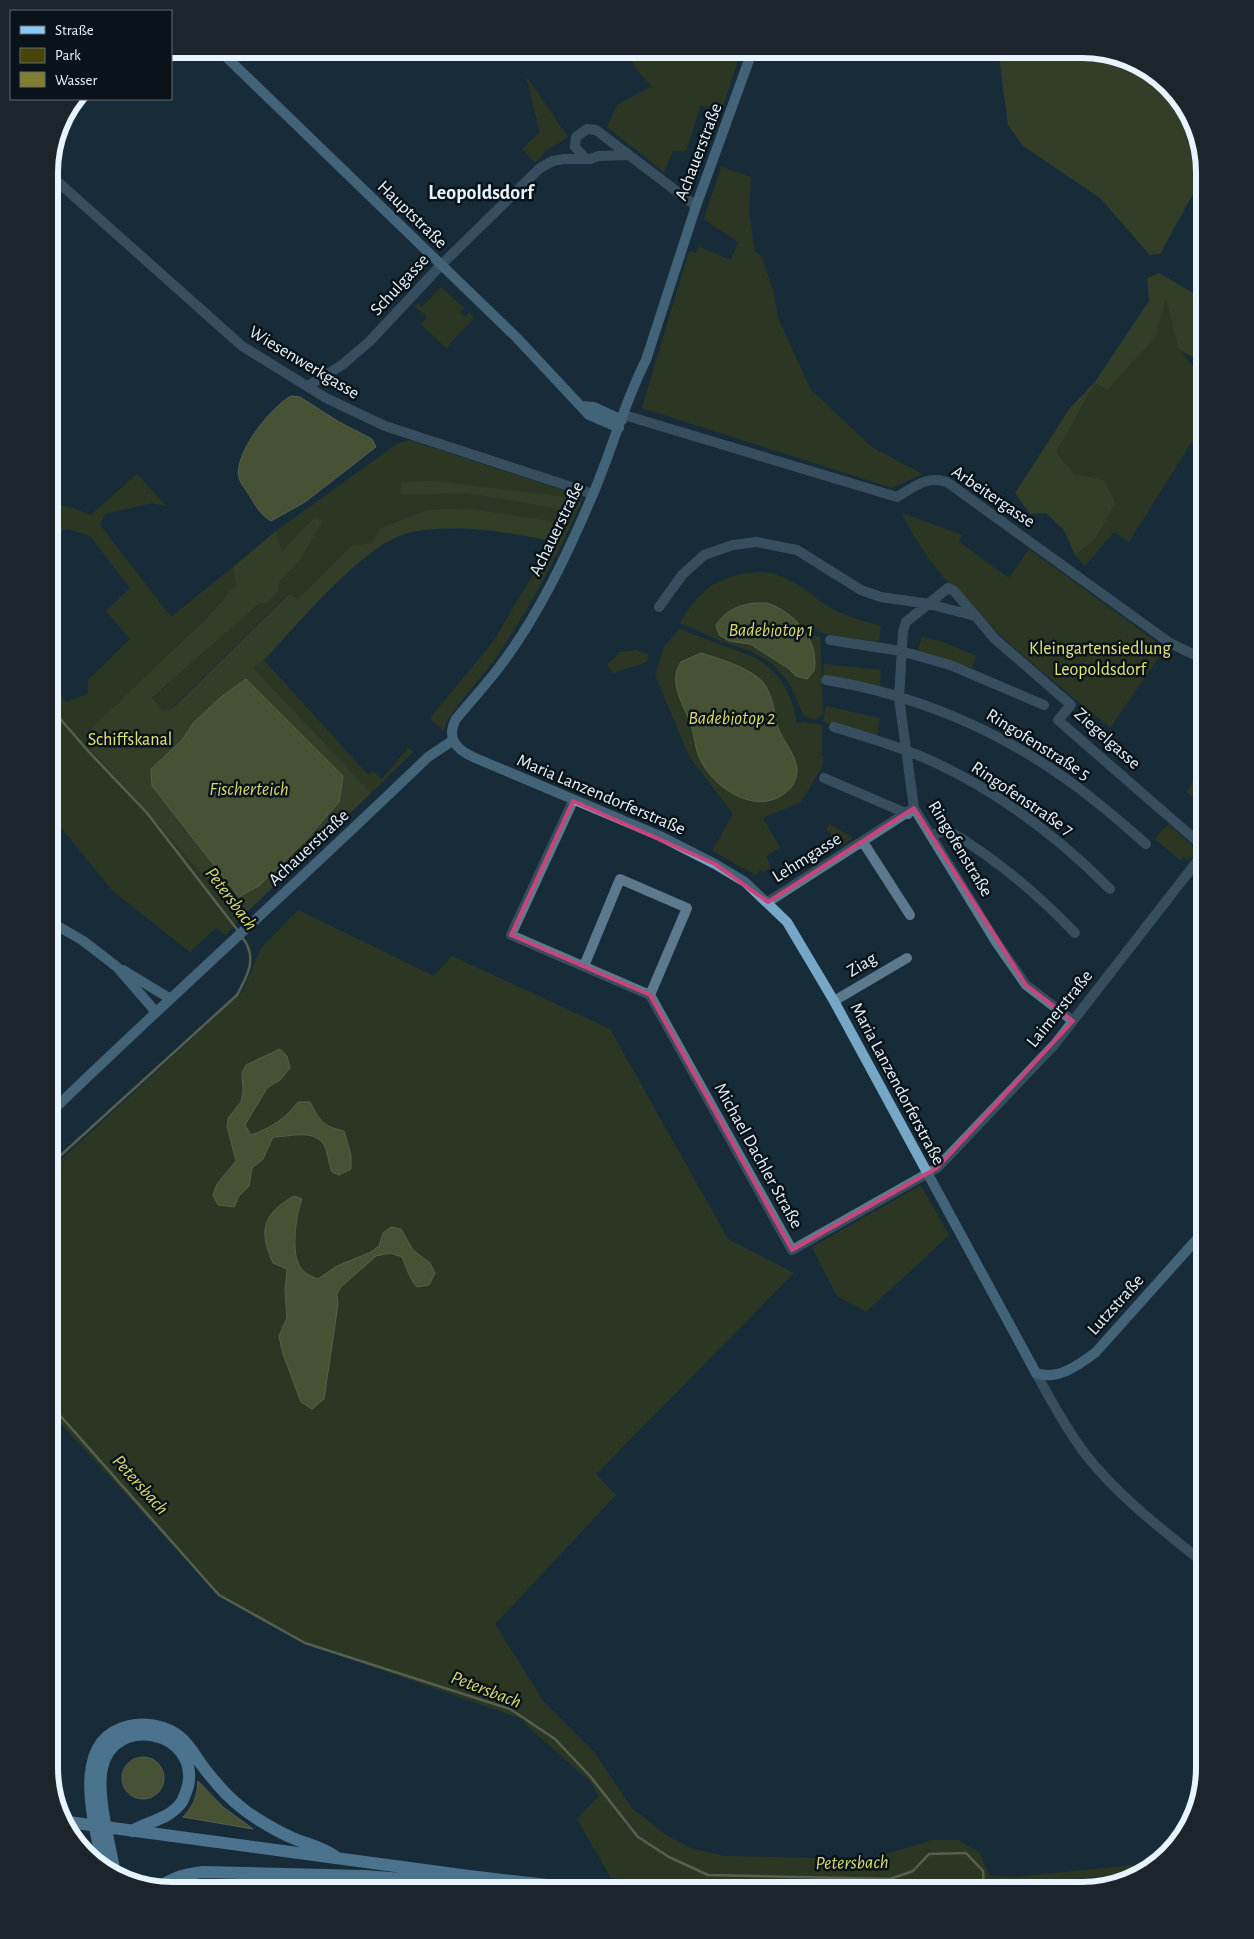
<svg xmlns="http://www.w3.org/2000/svg" width="1254" height="1939" font-family="'Alegreya Sans',sans-serif">
  <style>
    .green { fill: #46450a; fill-rule: evenodd }
    .forest { fill: #565518; fill-rule: evenodd }
    .water { fill: #807e2f; stroke: #9fa16d }
    .lines { fill: none; stroke-linecap: round; stroke-linejoin: round }
    .stream { stroke: #9fa16d; stroke-width: 2.5 }
    .street { stroke: #5c798d; stroke-width: 10 }
    .secondary { stroke: #77a7c6; stroke-width: 10 }
    .primary { stroke: #8ccaf3; stroke-width: 12 }
    .marked { fill: none; stroke: #c9447b; stroke-width: 4; stroke-linejoin: round }
    .labels { text-anchor: middle; dominant-baseline: central; stroke-width: 5; stroke-linejoin: round; paint-order: stroke }
    .street-label { font-size: 18px; fill: #e7f4fd; stroke: #0a1319 }
    .park-label { font-size: 18px; fill: #e7e579; stroke: #0a1319 }
    .water-label { font-size: 19px; font-style: italic; fill: #dddb6f; stroke: #0a1319 }
    .quarter-label { font-size: 20px; font-weight: bold; fill: #e7f4fd; stroke: #0a1319 }
    .rim { fill: none; stroke: #e7f4fd; stroke-width: 6 }
  </style>
  <rect width="100%" height="100%" fill="#172c39"/>
  <path class="green" d="M625 49H742L721 112 701 105 686 151H673L664 172 607 127 617 105 652 86 637 70Z
    M526 76 568 137 547 150 535 163 522 149 540 132Z
    M721 167 751 177 749 212 755 252 761 256 774 293 778 318 811 390 872 447 922 474 892 488 642 408 689 251 696 253 699 247 731 260 738 242 704 219Z
    M441 287 464 308 460 312 465 317 469 313 474 318 446 348 421 324 427 317 414 306 417 303 422 307Z
    M1167 297 1179 350 1205 380V448L1191 443 1129 542 1114 532 1085 566 1075 555 1096 538 1104 480 1074 474 1056 452 1095 382Z
    M409 440 581 496 582 501C558 555 530 608 497 656 481 680 453 705 443 731L430 718 493 642 561 527 427 510 381 528 372 544 351 546 298 599 288 594 171 709 162 710 152 699 259 602 267 603 278 592 280 581 299 562 314 518 282 551 276 531 397 444ZM401 482 573 498H574L570 514 539 505 465 493 402 495Z
    M137 474 166 506 152 503 105 514 100 525 171 617 233 567 236 585 88 746 241 918 226 935 216 928 190 952 113 891 49 813V681L66 702 88 694V680L130 639 106 611 130 588 90 536 68 529 49 535V508C60 501 80 511 91 515Z
    M902 513 962 535 959 542 1009 578 1029 549 1165 648 1110 728C1041 669 939 596 902 513Z
    M762 572C789 575 803 588 823 603 840 615 862 621 881 626L879 642 821 633 811 627 814 635 820 637 823 714 816 720 804 716 789 682 772 663 750 651 721 641 680 623C701 587 721 574 762 572Z
    M679 629 754 657C781 673 792 693 797 723L805 722 822 725V752L819 754 823 756 822 767 801 802 763 818 780 848 766 856 771 867 764 872 760 870 756 875 712 851 733 814 689 756 655 675 664 647Z
    M922 637 943 642 976 656 972 668 918 651Z
    M636 650 648 654 647 662 613 673 607 665 620 652Z
    M264 660 368 775 373 771 382 779 408 748 414 751 371 793 252 668Z
    M824 664 881 670 880 688 823 677Z
    M826 706 880 718 877 735 823 722Z
    M1205 757V809L1187 792Z
    M830 824 853 838 840 847 826 829Z
    M1168 824 1197 850 1188 861 1183 856 1180 860 1155 839Z
    M298 910 434 976 452 956 610 1029 728 1239 794 1273 596 1474 616 1495 495 1624 544 1702 594 1752 631 1807 663 1833 690 1848 725 1856 869 1859 933 1840H958L979 1852 990 1876 1015 1877 1153 1863 1143 1873C1060 1880 977 1889 894 1890 799 1892 705 1885 611 1878L577 1819 599 1796 590 1781 525 1724V1720L310 1645 219 1595 49 1411V1171L243 991 261 948Z
    M921 1185 949 1235 866 1312 837 1296 812 1247Z"/>
  <path class="forest" d="M998 49H1091L1151 70 1192 117 1205 172 1160 254 1150 255 1100 198 1023 146 1008 125Z
    M1159 273 1205 300V353L1199 360 1179 350 1166 298 1155 337 1108 389 1095 383 1056 452 1074 474 1104 480 1115 503 1096 538 1075 555 1064 530 1046 513 1030 514 1015 493 1070 408 1095 382 1149 301 1147 278Z
    M434 481 574 498 571 514 539 505 465 493 401 495V482Z
    M471 509 548 521 562 527 552 541C506 532 458 523 412 532 366 540 297 626 264 660L253 668 371 793 241 918 88 746 94 726 204 621 236 585 233 567 276 531 282 551 314 518 322 521 299 562 280 581 278 592 267 603H259L152 698 162 710 172 709 289 594 298 599 351 546 372 543 381 528 427 510ZM246 679 343 776 339 802 305 841 239 897 152 787 151 769 183 739 193 723 220 698Z"/>
  <path class="water" d="M291 396 300 397 339 422 372 439 376 447 305 502 271 521C261 515 257 508 251 498 248 492 241 485 239 478 233 454 271 407 291 396Z
    M767 603C795 612 820 641 814 671L807 679 796 676 788 668 750 644 729 641 719 635 716 625C728 607 746 602 767 603Z
    M701 653C718 658 756 670 765 685 772 696 774 709 776 721 779 738 796 752 797 770 797 782 790 791 779 797 751 812 714 787 701 761 695 750 695 737 691 725 684 704 667 683 681 662Z
    M246 679 343 776 339 802 305 841 260 885 239 897 152 786 151 769 183 739 193 723 220 698Z
    M280 1049 287 1056 290 1068 280 1080 267 1088 245 1125 251 1135C271 1128 285 1119 298 1102H310C320 1121 322 1126 344 1131L351 1155V1169L339 1175 332 1172C329 1164 328 1156 326 1149 317 1127 291 1137 273 1137L263 1159 252 1168 249 1186 239 1196 234 1207 218 1205 213 1195 217 1184 236 1161 227 1126 228 1118 241 1102 243 1091 242 1073 246 1065Z
    M294 1196 302 1199C296 1214 291 1250 299 1265 303 1273 310 1276 318 1279L337 1266 371 1252 379 1246 383 1233 391 1227 401 1229 413 1250 430 1263 435 1273 429 1285 417 1287C409 1278 407 1268 402 1257L390 1253 376 1256 341 1287 337 1294 338 1304 324 1399 312 1409 301 1402 283 1354 279 1336 287 1318 285 1291 287 1269 273 1263C258 1230 263 1214 294 1196Z
    M122 1778a21 21 0 1 1 42 0a21 21 0 1 1-42 0Z
    M198 1781 223 1807 253 1829 183 1817C194 1805 197 1797 198 1781Z"/>
  <g class="lines">
    <path class="stream" d="M49 706 89 752 147 813 239 932
      M49 1166 237 995C248 975 258 957 242 937
      M49 1403 219 1595 305 1643 510 1709 555 1739 590 1776 638 1837 669 1857 708 1875 890 1879 913 1871 929 1854 966 1853 983 1871 984 1890"/>
    <path class="street" d="M585 158 575 147 576 137 587 129 596 130 696 206
      M49 174 242 346 326 398 385 426 593 494
      M308 386 342 365 370 341 441 265 540 168 553 161 564 159H590L599 156 628 155
      M624 415 897 497C914 487 927 475 947 482L1170 643 1205 660
      M659 607 682 575 704 555 733 545 756 542 797 550 861 590 881 597 929 604 975 616
      M830 640 901 651 950 665 1044 705
      M826 680C913 694 997 729 1069 781 1096 800 1121 822 1146 844
      M834 727C869 738 905 748 938 764 1002 794 1060 839 1110 889
      M824 778 908 814
      M573 801 511 935 650 995 792 1250 937 1168 1055 1044 1205 851
      M932 835 948 830C996 859 1036 892 1075 933
      M863 842 910 915
      M768 902 914 808
      M584 966 620 879 687 908 650 995
      M834 1001 907 958
      M1073 1021 1026 985 996 942 914 808 899 698 903 631 906 622 948 588 954 591 995 639 1071 705 1058 720 1205 848
      M1036 1373C1051 1401 1067 1430 1086 1455 1119 1497 1164 1531 1205 1564"/>
    <path class="secondary" d="M218 49 517 338 589 415 619 428
      M753 49 696 206 646 360C624 403 612 450 593 494 568 553 537 619 497 670 484 687 469 703 456 719 446 738 456 749 473 757L660 836 715 864 745 882 787 922 834 1001 1036 1373C1057 1381 1079 1365 1096 1352L1205 1230
      M581 406 594 407 622 420
      M49 921 82 940 117 967 155 1011
      M123 970 169 998
      M49 1114C174 993 303 878 428 757L452 741"/>
    <path class="primary" d="M61 1821 469 1876 591 1890
      M104 1870C96 1828 67 1740 129 1726 146 1722 166 1726 180 1737 188 1743 195 1755 201 1764 213 1780 226 1796 242 1808 254 1818 280 1833 295 1839 310 1845 322 1847 336 1857
      M115 1874C110 1845 96 1795 102 1768 113 1713 200 1731 188 1786 186 1792 184 1799 181 1803 168 1820 148 1821 132 1831
      M158 1888C172 1878 185 1874 203 1872L365 1876 452 1883 467 1877"/>
  </g>
  <path d="M0 0H1254V1939H0ZM573 801 715 864 768 902 914 808 1026 985 1073 1021 937 1168 792 1250 650 995 511 935Z" fill="#172c39" fill-opacity=".55" fill-rule="evenodd"/>
  <path class="marked" d="M573 801 715 864 768 902 914 808 1026 985 1073 1021 937 1168 792 1250 650 995 511 935Z"/>
  <g class="labels">
    <g class="street-label">
      <text transform="translate(699 152) rotate(-69)">Achauerstraße</text>
      <text transform="translate(412 215) rotate(44)">Hauptstraße</text>
      <text transform="translate(400 285) rotate(-47)">Schulgasse</text>
      <text transform="translate(304 363) rotate(31)">Wiesenwerkgasse</text>
      <text transform="translate(993 497) rotate(34)">Arbeitergasse</text>
      <text transform="translate(557 529) rotate(-64)">Achauerstraße</text>
      <text transform="translate(1107 739) rotate(42)">Ziegelgasse</text>
      <text transform="translate(1038 745) rotate(32)">Ringofenstraße 5</text>
      <text transform="translate(601 795) rotate(23)">Maria Lanzendorferstraße</text>
      <text transform="translate(1022 799) rotate(34)">Ringofenstraße 7</text>
      <text transform="translate(309 848) rotate(-43)">Achauerstraße</text>
      <text transform="translate(960 849) rotate(59)">Ringofenstraße</text>
      <text transform="translate(807 858) rotate(-32)">Lehmgasse</text>
      <text transform="translate(862 965) rotate(-31)">Ziag</text>
      <text transform="translate(1060 1009) rotate(-51)">Laimerstraße</text>
      <text transform="translate(897 1084) rotate(62)">Maria Lanzendorferstraße</text>
      <text transform="translate(758 1156) rotate(61)">Michael Dachler Straße</text>
      <text transform="translate(1116 1305) rotate(-48)">Lutzstraße</text>
    </g>
    <g class="park-label">
      <text x="1100" y="649">Kleingartensiedlung<tspan x="1100" dy="21">Leopoldsdorf</tspan></text>
      <text x="130" y="740">Schiffskanal</text>
    </g>
    <g class="water-label">
      <text x="771" y="630">Badebiotop 1</text>
      <text x="732" y="718">Badebiotop 2</text>
      <text x="249" y="789">Fischerteich</text>
      <text transform="translate(231 899) rotate(53)">Petersbach</text>
      <text transform="translate(140 1485) rotate(48)">Petersbach</text>
      <text transform="translate(486 1690) rotate(21)">Petersbach</text>
      <text transform="translate(852 1863) rotate(-1)">Petersbach</text>
    </g>
    <g class="quarter-label">
      <text x="481" y="193">Leopoldsdorf</text>
    </g>
  </g>
  <path d="M0 0H1254V1939H0ZM172 58H1082A114 114 0 0 1 1196 172V1768A114 114 0 0 1 1082 1882H172A114 114 0 0 1 58 1768V172A114 114 0 0 1 172 58Z" fill="#1c252b" fill-rule="evenodd"/>
  <path class="rim" d="M172 58H1082A114 114 0 0 1 1196 172V1768A114 114 0 0 1 1082 1882H172A114 114 0 0 1 58 1768V172A114 114 0 0 1 172 58Z"/>
  <rect x="10" y="10" width="162" height="90" fill="#0a1319" stroke="#626d74"/>
  <rect x="20" y="26" width="25" height="8" fill="#8ccaf3" stroke="#626d74"/>
  <text x="55" y="35" font-size="15" fill="#e7f4fd">Straße</text>
  <rect x="20" y="48" width="25" height="15" fill="#46450a" stroke="#626d74"/>
  <text x="55" y="60" font-size="15" fill="#e7f4fd">Park</text>
  <rect x="20" y="72" width="25" height="15" fill="#807e2f" stroke="#626d74"/>
  <text x="55" y="85" font-size="15" fill="#e7f4fd">Wasser</text>
</svg>
